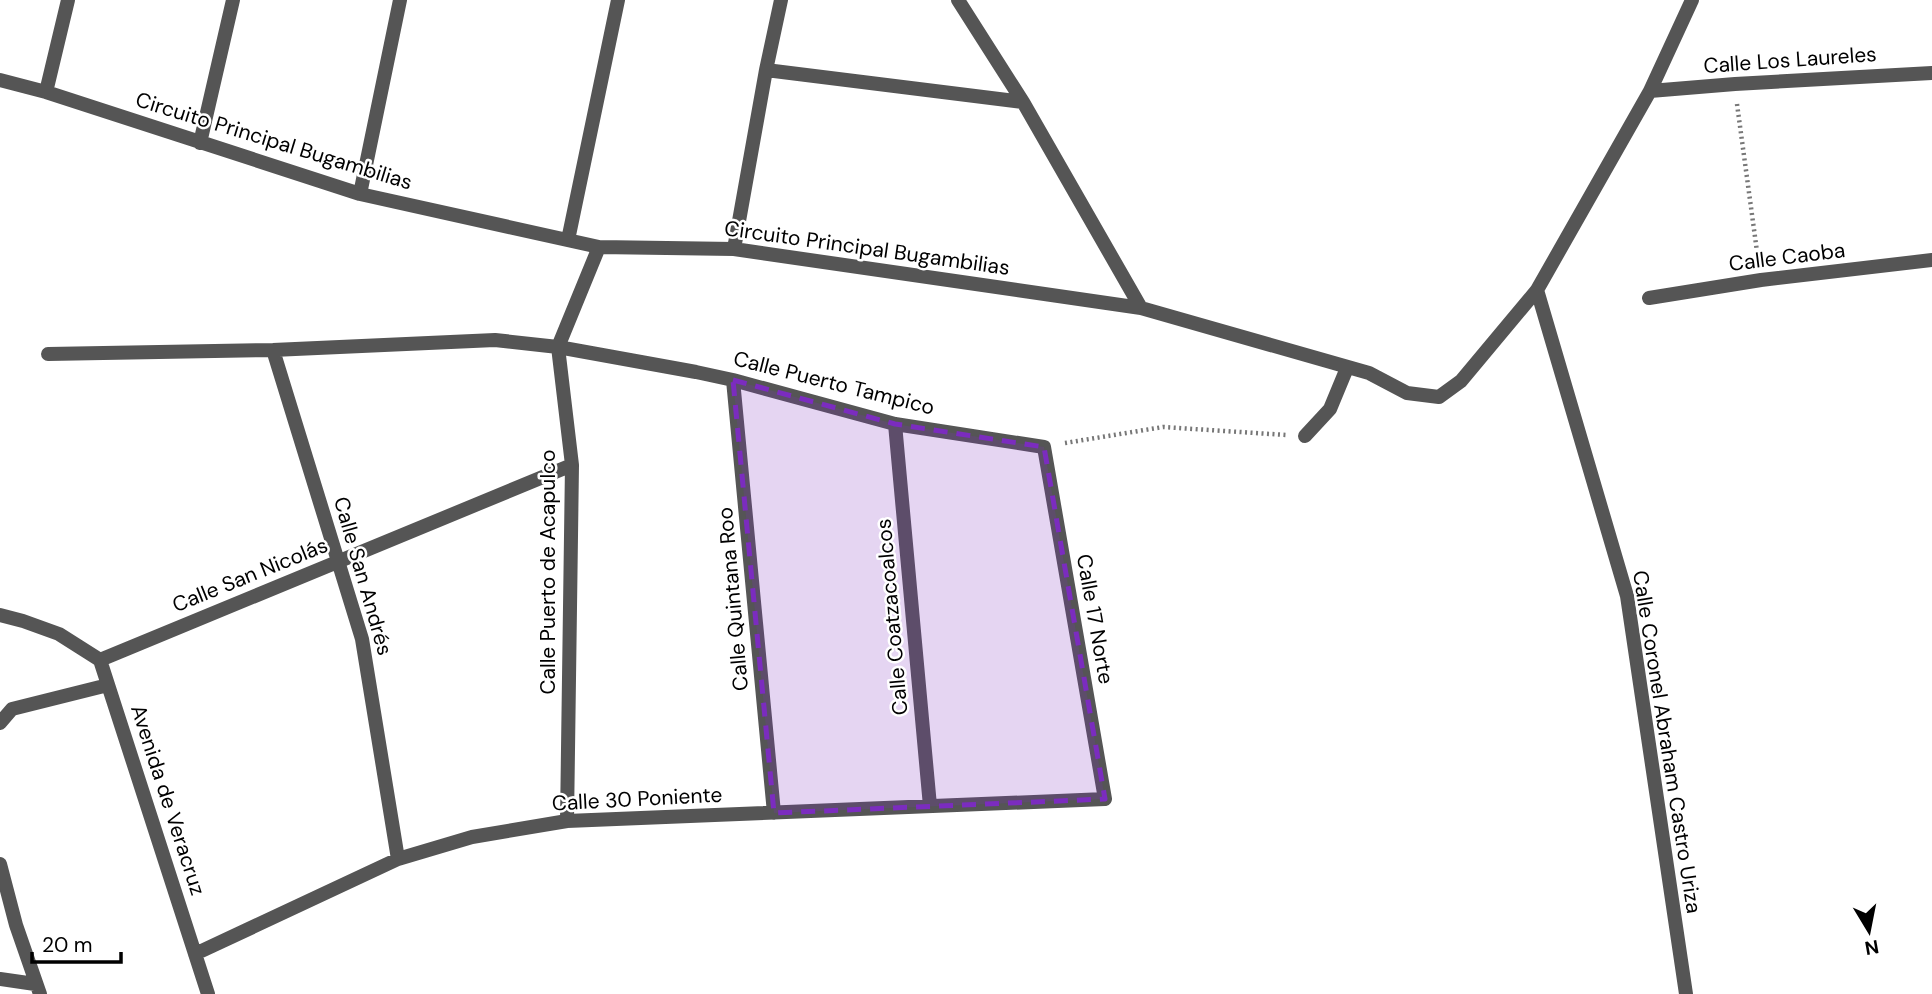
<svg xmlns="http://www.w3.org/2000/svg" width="1932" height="994" font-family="'DM Sans',sans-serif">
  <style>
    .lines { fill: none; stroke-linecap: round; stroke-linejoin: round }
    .path { stroke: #777; stroke-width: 4.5; stroke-dasharray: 2 3.5; stroke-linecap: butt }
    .street { stroke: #555; stroke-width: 14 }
    .marked { fill: #7b2cbf; fill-opacity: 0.2; stroke: #7b2cbf; stroke-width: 5; stroke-dasharray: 14 9; stroke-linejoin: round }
    .labels { text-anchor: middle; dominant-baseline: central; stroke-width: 5; stroke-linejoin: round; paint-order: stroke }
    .street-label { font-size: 21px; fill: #000; stroke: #fff }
  </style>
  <rect width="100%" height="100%" fill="#fff"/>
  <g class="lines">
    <path class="path" d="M1737 104 1758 259
      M1065 443 1163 427 1286 435"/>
    <path class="street" d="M958 0 1023 102 1141 308
      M766 70 1023 102
      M0 80 46 92 360 194 599 247 734 249 1141 308 1369 373 1407 393 1439 397 1461 381 1537 290 1650 91 1692 0
      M1650 91 1735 84 1932 73
      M46 92 68 0
      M200 143 233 0
      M360 194 400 0
      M568 240 618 0
      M734 249 766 70 781 0
      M1537 290 1627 596 1686 994
      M1649 298 1761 280 1932 260
      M273 350 362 639 398 859
      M48 354 273 350 495 340 558 347 696 372 733 380 895 424 1044 447 1105 799 567 821 472 837 398 859 195 954
      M733 380 774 813
      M895 424 930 806
      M1305 436 1330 409 1347 368
      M0 615 23 621 59 634 100 660
      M100 660 572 465
      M100 660 208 994
      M0 723 12 709 108 685
      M567 821 572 465 558 347 599 247
      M0 864 16 925 40 994
      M0 979 35 984"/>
  </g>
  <path class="marked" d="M733 380 895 424 1044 447 1105 799 774 813Z"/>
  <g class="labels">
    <g class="street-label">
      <text transform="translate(1790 60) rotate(-4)">Calle Los Laureles</text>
      <text transform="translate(274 141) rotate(17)">Circuito Principal Bugambilias</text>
      <text transform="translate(867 248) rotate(8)">Circuito Principal Bugambilias</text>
      <text transform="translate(1787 257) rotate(-7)">Calle Caoba</text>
      <text transform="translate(834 383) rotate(14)">Calle Puerto Tampico</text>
      <text transform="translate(548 572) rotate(-90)">Calle Puerto de Acapulco</text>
      <text transform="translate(250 575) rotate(-22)">Calle San Nicolás</text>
      <text transform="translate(363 576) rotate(74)">Calle San Andrés</text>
      <text transform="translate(733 599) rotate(-95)">Calle Quintana Roo</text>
      <text transform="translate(892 617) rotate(-95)">Calle Coatzacoalcos</text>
      <text transform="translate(1095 619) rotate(80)">Calle 17 Norte</text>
      <text transform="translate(1667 742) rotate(81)">Calle Coronel Abraham Castro Uriza</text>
      <text transform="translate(637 799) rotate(-3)">Calle 30 Poniente</text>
      <text transform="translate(168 800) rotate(72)">Avenida de Veracruz</text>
    </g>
  </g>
  <g transform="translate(1869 931) rotate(170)" stroke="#ffffff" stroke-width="5" paint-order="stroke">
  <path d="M0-5L12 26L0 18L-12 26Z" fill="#000000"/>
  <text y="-10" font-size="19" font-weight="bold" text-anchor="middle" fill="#000000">N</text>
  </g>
  <path d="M32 952v10h89v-10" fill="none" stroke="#000000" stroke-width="3.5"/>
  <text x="42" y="952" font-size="21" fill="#000000" stroke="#ffffff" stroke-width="5" paint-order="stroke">20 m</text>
</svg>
